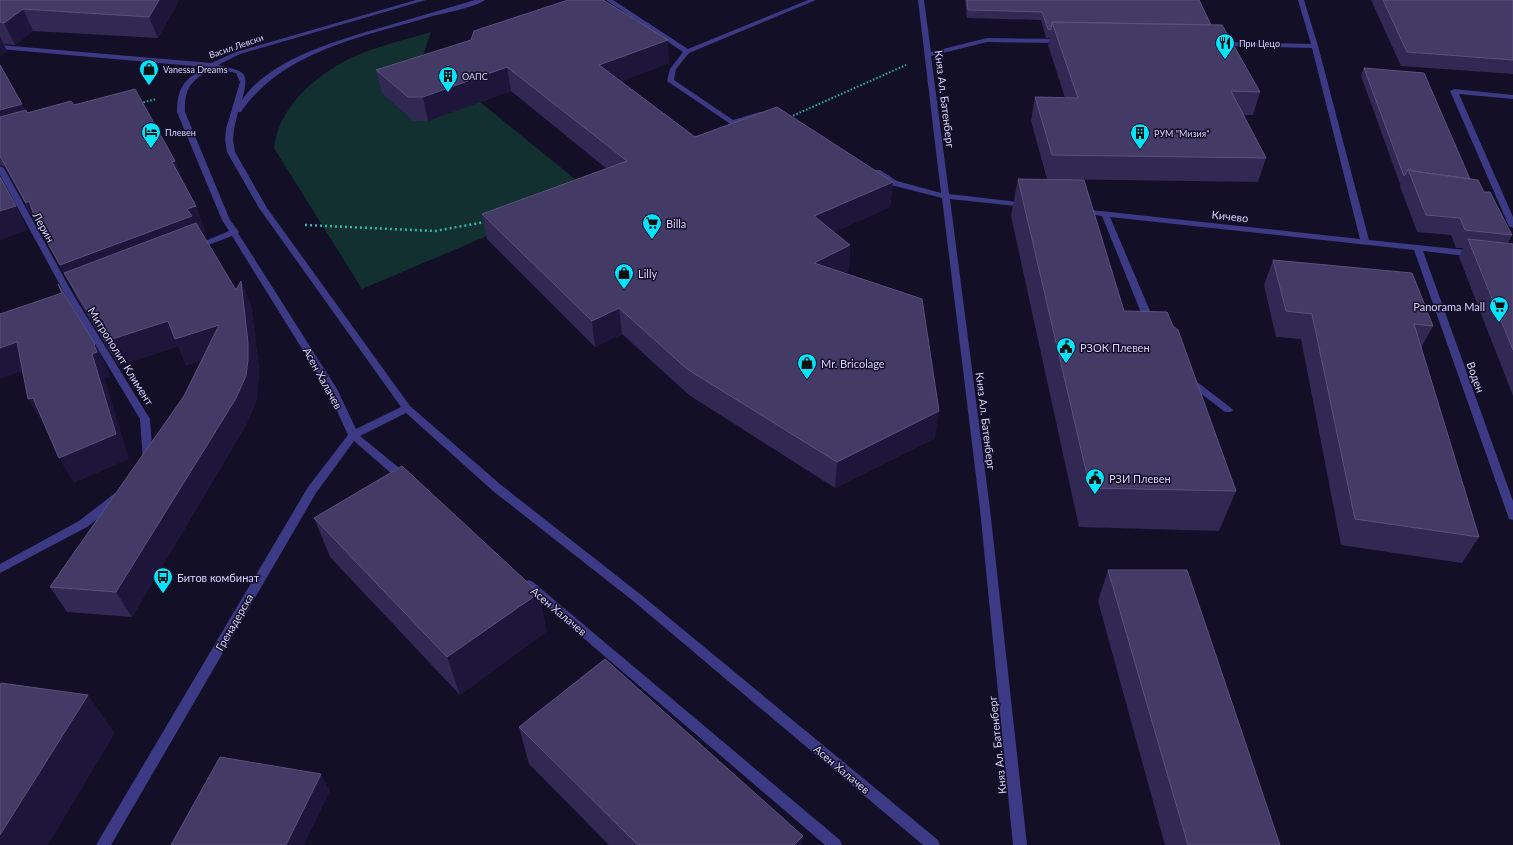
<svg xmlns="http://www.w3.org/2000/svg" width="1513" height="845" font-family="Lato,sans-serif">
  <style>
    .green { fill: #12302f }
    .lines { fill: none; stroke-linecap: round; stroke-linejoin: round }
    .path-far1 { stroke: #2fb8b0; stroke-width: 2; stroke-dasharray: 1.5 2; stroke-linecap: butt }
    .path { stroke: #2fb8b0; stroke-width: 2.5; stroke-dasharray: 2 3; stroke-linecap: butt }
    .minor { fill: #3d3a85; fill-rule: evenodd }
    .wall { fill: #312854 }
    .shaded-wall { fill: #1d163a }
    .building { fill: #433a66; stroke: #5a527e }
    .labels { text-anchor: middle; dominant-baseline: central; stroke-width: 3; stroke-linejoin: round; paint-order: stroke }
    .far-poi-label { font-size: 9px; fill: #d9d4ff; stroke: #130f26; text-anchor: start }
    .far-street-label { font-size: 9px; fill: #d9d4ff; stroke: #130f26 }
    .street-label { font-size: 11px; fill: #d9d4ff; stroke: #130f26 }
    .poi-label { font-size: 11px; fill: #d9d4ff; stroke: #130f26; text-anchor: start }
  </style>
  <rect width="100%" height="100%" fill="#130f26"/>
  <path class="green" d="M431 32 423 55 413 121H428L480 102 591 192 362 289 274 148C279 104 321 70 360 54 382 45 407 39 431 32Z"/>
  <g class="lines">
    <path class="path-far1" d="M140 103 157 99
      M790 117 906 65"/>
    <path class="path" d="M305 225 435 231 485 222"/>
    <path class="minor" d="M416 0H426L240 54 218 65C245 72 250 70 242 100 271 57 343 39 390 25 418 17 447 8 475 0H485C476 7 445 13 433 16 366 36 283 50 241 112H238L234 129 233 140 235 152 267 208 410 406 501 485 640 594 938 840 940 845H923L632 600 493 491 406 413 360 436 408 475 409 478 408 481H400L354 441 316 493 111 845H96L308 487 348 435 327 389 232 236 198 249H192L191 247 229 231 222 220 177 112C177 87 185 79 205 67L0 49V45L211 63 236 52ZM213 68 236 73 240 82 226 129 225 140 227 152 259 208 401 407 356 429 337 389 238 233 239 232 230 220 185 112C184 87 192 80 213 68Z
      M606 0H613L688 49 808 0H816L689 53 676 69 674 80 733 120 760 112 764 114 732 125 667 81 670 69 683 52Z
      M918 0H924L931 52 987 38 1062 39 1065 41 1062 43 987 42 931 56 949 194 1026 203 1030 205 1026 207 950 199 990 509 1027 845H1013L980 509 942 198 891 185 873 172 874 170H880L897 181 941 193Z
      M1298 0H1304L1318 46 1369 240 1475 251 1479 254 1475 257 1423 251 1513 501V520L1509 519 1508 516 1414 250 1110 217 1156 325 1151 328 1146 325 1102 216 1082 213 1078 211 1082 209 1360 239 1312 48 1220 46 1217 44 1220 42 1311 44Z
      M1454 89 1513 95V99L1459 94 1513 217V228L1509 226 1450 91Z
      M0 166 4 168 74 296 150 419 153 461 152 464H144L143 461 140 419 66 296 0 175Z
      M1189 377 1192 378 1231 408 1233 410 1231 412H1225L1186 382 1184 380 1186 378Z
      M119 492 123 493 124 496 123 499 87 527 0 573V564L79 521 115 493Z
      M529 580 533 582 840 840 842 845H825L525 588 523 585 525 582Z"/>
  </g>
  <path class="wall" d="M0 0H179L158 38 33 31 15 45 3 44 7 51 0 56Z
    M965 0H1199L1211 25 1260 92 1253 115H1243L1266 158 1258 182 1047 179 1031 121 1035 97 1065 98 1048 45 1050 38H1046L1041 20 967 18Z
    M1371 0H1513V74L1401 66Z
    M669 63 621 81 695 137 893 182 890 207 834 232 850 245 849 270 843 273 935 438 835 488 689 395 622 334 595 347 487 239 482 214 607 169 511 91 428 121H413L382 93 376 70Z
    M0 65 25 111 27 113 74 105 175 161 185 185 196 206 205 231 201 232 236 290 241 281 251 306 259 368 258 386 256 402 246 425 132 617 67 612 50 587 184 396 202 360 186 365 178 346 119 366 77 298 73 290 39 227H38L5 167 0 165Z
    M1364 68 1470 179 1484 192 1512 235 1508 243 1513 244V396L1459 257 1463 248H1456L1451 235 1417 232 1400 186 1401 183 1400 184 1361 76Z
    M1018 179 1124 311 1173 326 1236 491 1219 531 1079 527 1011 216Z
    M1273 260 1433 326 1421 348 1479 537 1462 563 1341 545 1301 339 1276 337 1264 285Z
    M314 518 547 631 460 695 330 557Z
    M1108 570 1280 845H1165L1098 601Z
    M519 727 802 845H609L529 764Z"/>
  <path class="shaded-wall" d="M159 0H179L158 38 149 17Z
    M23 9 33 31 15 45 4 23Z
    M0 37 7 51 0 56Z
    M668 40 669 63 601 89 599 65Z
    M507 67 511 91 428 121 423 97Z
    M22 104 33 127 0 136V110Z
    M175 161 185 185 172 162Z
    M893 182 890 207 813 242 814 216Z
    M29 201 42 226 38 227 26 203Z
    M16 206 28 230 0 240V211Z
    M196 206 205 231 64 273 73 290 60 265 187 209Z
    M850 245 849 270 813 289 814 263Z
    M241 281 251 306 259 368 258 386 256 402 246 425 132 617 116 592Z
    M619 308 622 334 595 347 592 321Z
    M168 321 219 325 230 351 186 365 178 346 119 366 106 341Z
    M17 342 32 367 0 379V348Z
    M95 344 108 370H107L110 377 105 379 129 459 74 483 59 458 92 354 94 345Z
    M33 398 48 423 44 425 28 399Z
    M939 411 935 438 835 488 837 462Z
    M539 593 547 631 460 695 447 657Z
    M88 695 115 733 48 845H0V835Z
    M321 774 330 791 304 845H286Z
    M803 836 802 845H794Z"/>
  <path class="building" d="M0 0H159L149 17 23 9 4 23 0 22Z
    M568 0H603L668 40 599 65 695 137 777 107 893 182 814 216 850 245 814 263 922 299 939 411 837 462 687 369 619 308 592 321 482 214 627 161 507 67 423 97H408L376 70 471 40 474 31Z
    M967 0H1199L1211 25 1052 22 1051 30 1048 29 1042 12 968 10Z
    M1383 0H1513V60L1407 52Z
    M1052 22 1222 25 1260 92 1231 91 1266 158 1052 155 1035 97 1078 98Z
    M0 65 22 104 0 110Z
    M1364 68 1424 73 1470 179 1413 171 1408 169 1405 175 1404 176Z
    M135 89 175 161 172 162 196 206 187 209 192 216 60 265 37 224 29 201 26 203 0 156V117L26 110 27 113 71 101 74 105Z
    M1408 169 1413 171 1478 180 1484 192H1490L1512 235 1465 230 1460 218 1426 215Z
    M0 177 16 206 0 211Z
    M1018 179 1084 180 1124 311 1167 312 1173 326 1178 330 1236 491 1090 488Z
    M196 223 236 290 241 281 248 343V360L246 376 235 400 116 592 50 587 184 396 219 325 175 339 168 321 106 341 64 273Z
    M1468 239 1513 244V350Z
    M1273 260 1412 273 1433 326 1414 324 1479 537 1355 519 1312 314 1286 311Z
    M58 284 95 344 94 345 97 352 92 354 116 434 59 458 33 398 28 399 17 342 0 348V314L62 293Z
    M402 466 539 593 447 657 314 518Z
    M1108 570H1187L1280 845H1188Z
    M605 659 803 836 794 845H638L519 727Z
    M1 683 88 695 0 835V685Z
    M220 757 321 774 286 845H171Z"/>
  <defs>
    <symbol id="restaurant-pin" viewBox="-11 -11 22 30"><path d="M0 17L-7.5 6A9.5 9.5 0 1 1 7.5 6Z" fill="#00e5ff" stroke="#130f26"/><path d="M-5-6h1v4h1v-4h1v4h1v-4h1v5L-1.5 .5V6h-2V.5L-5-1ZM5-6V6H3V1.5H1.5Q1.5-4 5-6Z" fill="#111"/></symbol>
    <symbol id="shop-pin" viewBox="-11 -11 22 30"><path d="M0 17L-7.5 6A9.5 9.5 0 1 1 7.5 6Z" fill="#00e5ff" stroke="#130f26"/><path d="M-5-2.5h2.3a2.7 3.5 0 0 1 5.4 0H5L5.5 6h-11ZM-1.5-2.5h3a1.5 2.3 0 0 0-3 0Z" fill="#111"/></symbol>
    <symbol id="building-pin" viewBox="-11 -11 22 30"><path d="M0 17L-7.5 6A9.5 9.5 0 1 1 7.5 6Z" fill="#00e5ff" stroke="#130f26"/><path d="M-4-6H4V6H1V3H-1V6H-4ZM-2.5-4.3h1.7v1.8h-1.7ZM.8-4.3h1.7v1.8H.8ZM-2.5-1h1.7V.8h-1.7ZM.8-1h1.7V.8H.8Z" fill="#111"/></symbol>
    <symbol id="hotel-pin" viewBox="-11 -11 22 30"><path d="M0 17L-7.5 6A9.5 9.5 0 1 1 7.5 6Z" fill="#00e5ff" stroke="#130f26"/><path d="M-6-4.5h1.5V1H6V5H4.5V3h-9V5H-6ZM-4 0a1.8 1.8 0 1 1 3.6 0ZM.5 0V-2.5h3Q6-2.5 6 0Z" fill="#111"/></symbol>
    <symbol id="supermarket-pin" viewBox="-11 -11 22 30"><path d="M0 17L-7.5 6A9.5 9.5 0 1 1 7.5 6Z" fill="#00e5ff" stroke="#130f26"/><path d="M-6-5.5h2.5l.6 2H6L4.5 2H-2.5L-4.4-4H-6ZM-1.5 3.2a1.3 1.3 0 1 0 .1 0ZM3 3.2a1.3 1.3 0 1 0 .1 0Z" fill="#111"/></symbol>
    <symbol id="civic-pin" viewBox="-11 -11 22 30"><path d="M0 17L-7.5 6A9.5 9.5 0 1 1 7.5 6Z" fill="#00e5ff" stroke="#130f26"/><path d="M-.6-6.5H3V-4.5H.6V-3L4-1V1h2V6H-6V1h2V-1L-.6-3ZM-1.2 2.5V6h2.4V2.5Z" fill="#111"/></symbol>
    <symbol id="bus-pin" viewBox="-11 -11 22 30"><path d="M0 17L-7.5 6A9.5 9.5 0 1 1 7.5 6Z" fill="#00e5ff" stroke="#130f26"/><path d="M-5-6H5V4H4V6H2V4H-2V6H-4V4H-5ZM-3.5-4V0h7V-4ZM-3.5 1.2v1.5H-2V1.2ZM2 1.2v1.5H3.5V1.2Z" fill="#111"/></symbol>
  </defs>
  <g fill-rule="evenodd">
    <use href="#restaurant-pin" x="1214" y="32" width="22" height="30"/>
    <use href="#shop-pin" x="138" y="58" width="22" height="30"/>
    <use href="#building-pin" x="437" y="65" width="22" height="30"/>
    <use href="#hotel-pin" x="140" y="121" width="22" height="30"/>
    <use href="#building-pin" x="1129" y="122" width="22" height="30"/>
    <use href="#supermarket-pin" x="641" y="212" width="22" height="30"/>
    <use href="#shop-pin" x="613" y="262" width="22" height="30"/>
    <use href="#supermarket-pin" x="1488" y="295" width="22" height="30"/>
    <use href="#civic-pin" x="1055" y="336" width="22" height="30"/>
    <use href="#shop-pin" x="796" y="352" width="22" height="30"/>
    <use href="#civic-pin" x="1084" y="467" width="22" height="30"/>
    <use href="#bus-pin" x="152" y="566" width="22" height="30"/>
  </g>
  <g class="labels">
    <g class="far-poi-label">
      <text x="1239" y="43">При Цецо</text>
      <text x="163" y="69">Vanessa Dreams</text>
      <text x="462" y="76">ОАПС</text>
      <text x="165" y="132">Плевен</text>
      <text x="1154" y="133">РУМ "Мизия"</text>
    </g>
    <g class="far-street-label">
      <text transform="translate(236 46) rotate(-19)">Васил Левски</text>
    </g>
    <g class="street-label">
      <text transform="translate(945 99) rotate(83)">Княз Ал. Батенберг</text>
      <text transform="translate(1230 216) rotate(6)">Кичево</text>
      <text transform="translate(44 227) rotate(61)">Лерин</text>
      <text transform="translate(121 356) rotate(58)">Митрополит Климент</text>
      <text transform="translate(1476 377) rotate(70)">Воден</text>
      <text transform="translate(323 378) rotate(61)">Асен Халачев</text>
      <text transform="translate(986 421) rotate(83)">Княз Ал. Батенберг</text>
      <text transform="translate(559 611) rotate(40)">Асен Халачев</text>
      <text transform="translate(234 622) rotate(-60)">Гренадерска</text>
      <text transform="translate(997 745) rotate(-96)">Княз Ал. Батенберг</text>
      <text transform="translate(842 769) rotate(40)">Асен Халачев</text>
    </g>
    <g class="poi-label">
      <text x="666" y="223">Billa</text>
      <text x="638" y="273">Lilly</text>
      <text x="1485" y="306" text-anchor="end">Panorama Mall</text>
      <text x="1080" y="347">РЗОК Плевен</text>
      <text x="821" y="363">Mr. Bricolage</text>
      <text x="1109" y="478">РЗИ Плевен</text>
      <text x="177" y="577">Битов комбинат</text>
    </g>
  </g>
</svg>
